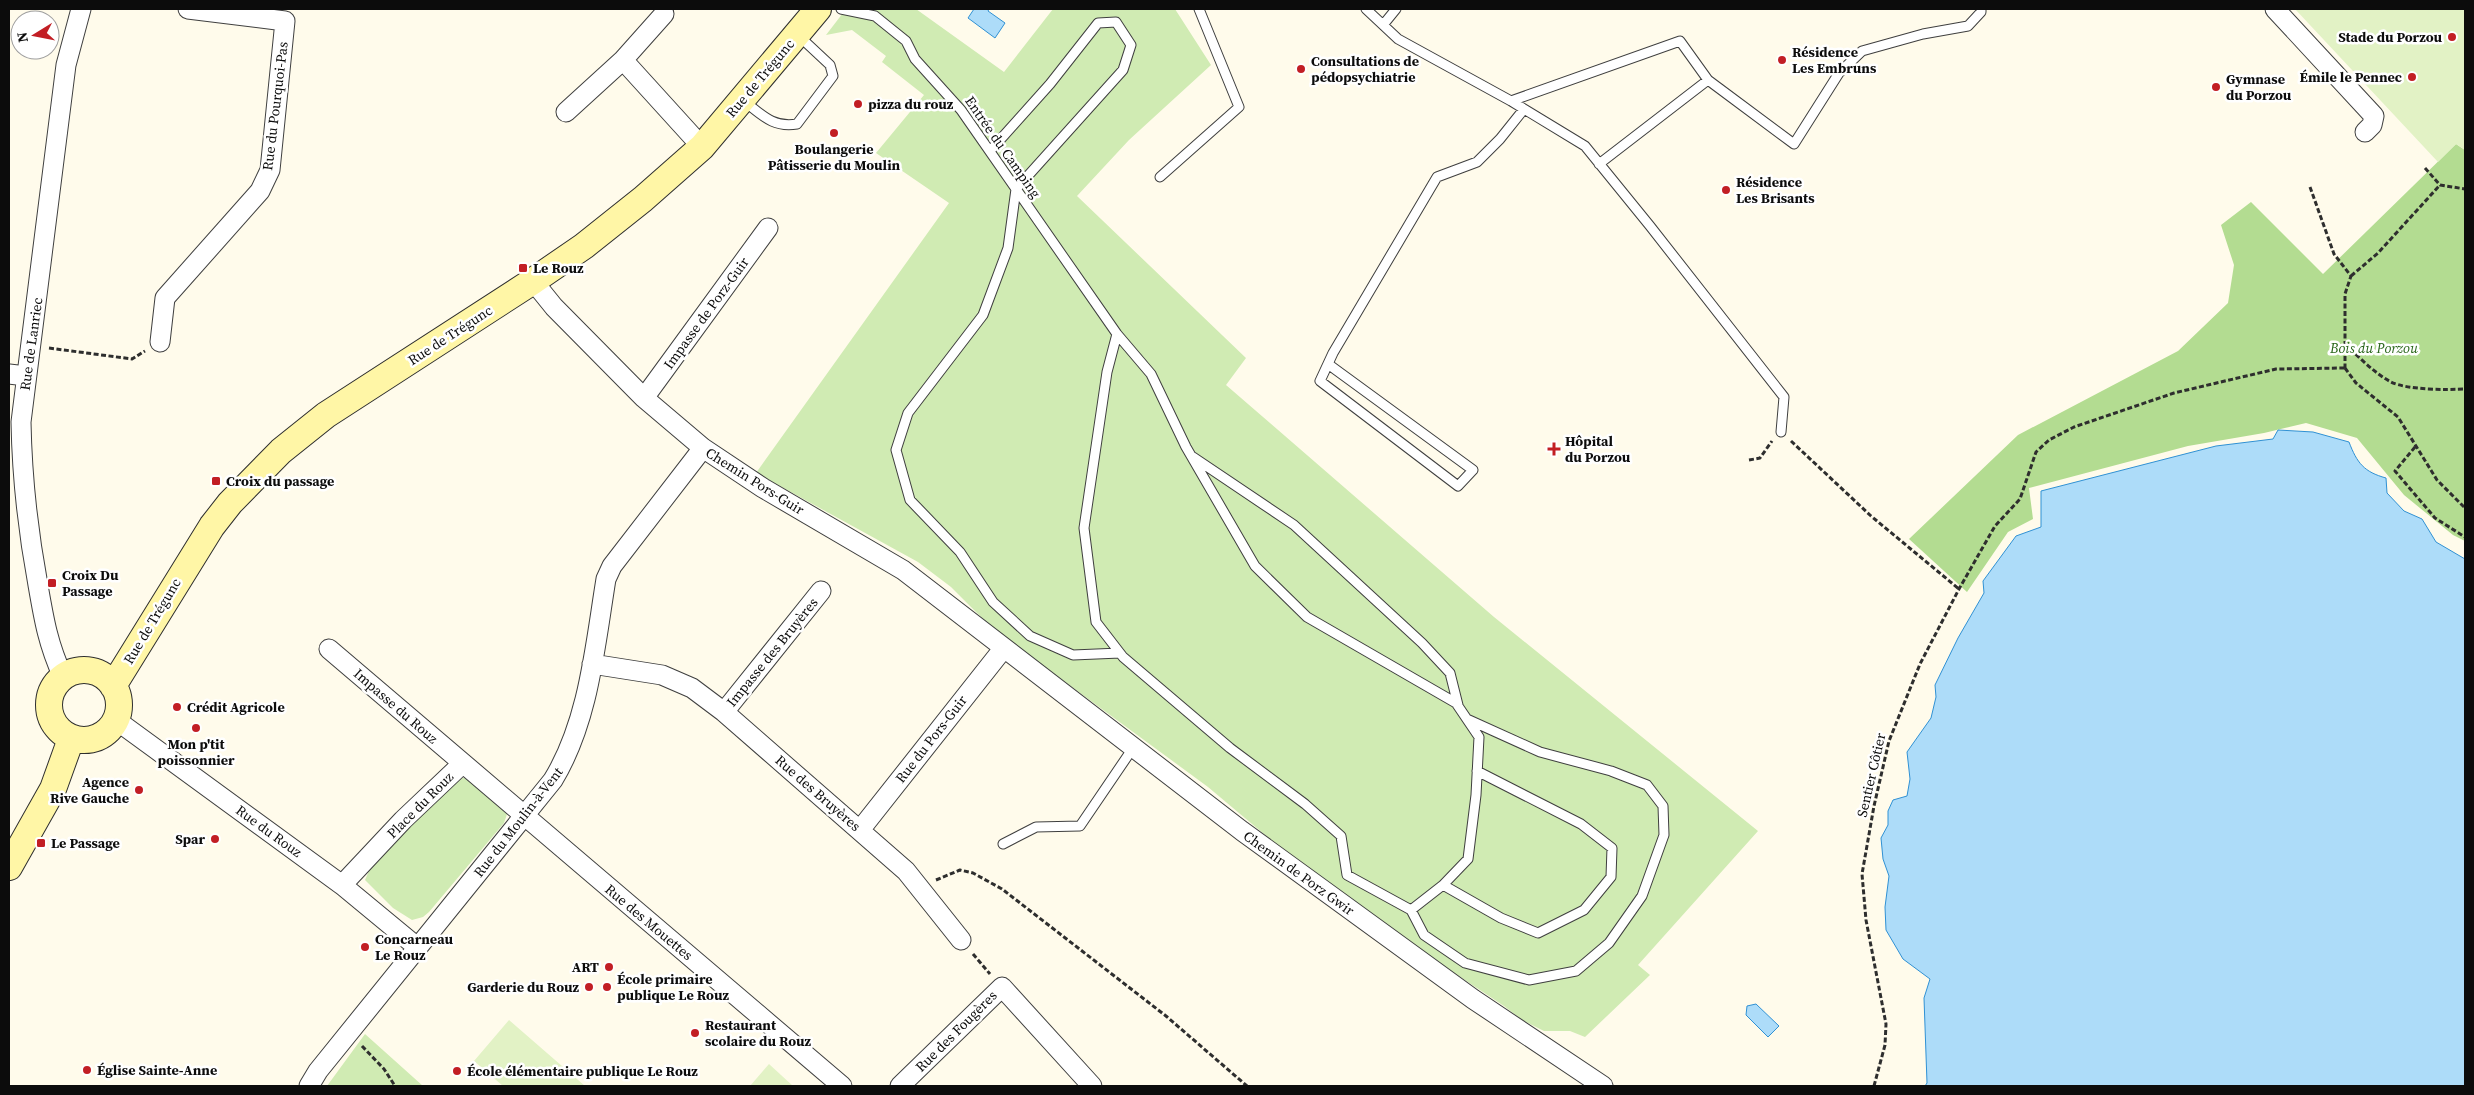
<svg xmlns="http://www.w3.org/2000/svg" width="2474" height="1095" font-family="'Source Serif 4',serif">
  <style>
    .green { fill: #d0ebb3 }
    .forest { fill: #b3dc91 }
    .pitch { fill: #e2f2c5 }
    .water { fill: #addcf9; stroke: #3091d4 }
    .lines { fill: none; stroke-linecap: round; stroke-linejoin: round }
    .lane-casing { stroke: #3f3f3f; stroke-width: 11 }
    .street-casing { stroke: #3f3f3f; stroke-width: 21 }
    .secondary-casing { stroke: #2e2e2e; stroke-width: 28 }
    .path { stroke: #2e2e2e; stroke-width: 3; stroke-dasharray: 5 2.5; stroke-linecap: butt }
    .lane { stroke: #fff; stroke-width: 9 }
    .street { stroke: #fff; stroke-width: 19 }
    .secondary { stroke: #fff6a6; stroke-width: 26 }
    .poi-dot { fill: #c21e24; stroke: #fff; stroke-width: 2 }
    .labels { text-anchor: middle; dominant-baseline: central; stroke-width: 5; stroke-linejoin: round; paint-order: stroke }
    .poi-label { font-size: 14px; font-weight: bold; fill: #0c0c0c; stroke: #fff; text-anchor: start }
    .street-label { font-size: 14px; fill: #0c0c0c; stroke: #fff }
    .park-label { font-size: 14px; font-style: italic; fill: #29661a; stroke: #fff }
  </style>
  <rect width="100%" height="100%" fill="#fffbeb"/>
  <path class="green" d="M846 9H916L1004 72 1053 9H1175L1211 65 1129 140 1077 196 1246 358 1226 385 1494 617 1758 831 1638 965 1650 975 1585 1037 1570 1031H1544L1522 1020 1504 1006 1403 939 1349 897 1328 888 1208 787 993 629 951 587 918 562 756 473 949 203 876 153 924 95 882 62 886 56 852 30 826 35Z
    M459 778H470L507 814 504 823 429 912 423 917 412 920 393 908 365 880 372 864 448 786Z
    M365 1034 423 1086H327Z"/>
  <path class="forest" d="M2456 144 2465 150V541L2453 535 2404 495 2357 438 2306 423 2264 433 2188 446 2029 488 2033 519 2008 532 1967 592 1909 539 2018 435 2178 351 2228 303 2234 265 2221 225 2251 202 2323 274Z"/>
  <path class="pitch" d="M2295 9H2465V150L2456 144 2438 162Z
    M509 1020 585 1086H503L474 1061Z
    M769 1064 793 1086H750Z"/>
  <path class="water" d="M974 9H989L988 11 1005 23 995 38 968 18Z
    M2278 430 2313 432 2349 442C2357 463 2364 472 2386 478L2387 493 2404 511 2422 519 2436 542 2465 559V1086H1925L1927 1083 1924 998 1930 979 1903 959 1886 930 1885 907 1889 876 1883 859 1881 838 1888 825V811L1893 800 1907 796 1910 779 1907 752 1931 718 1936 697 1935 685 1958 638 1984 593 1983 581 2016 536 2041 527V491L2216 446 2273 439Z
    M1756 1004 1779 1026 1768 1037 1746 1015 1747 1006Z"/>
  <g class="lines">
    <defs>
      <path id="lane" d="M841 9 875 16 906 41 915 59 961 110 1117 334 1151 374 1186 447 1255 566 1307 617 1456 703 1479 737 1476 795 1468 859 1443 885 1411 910 1347 875 1341 836 1305 804 1230 748 1123 657 1096 622 1084 528 1107 372 1117 334
        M1366 9 1398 39 1511 101 1585 146 1650 226 1784 397 1781 432
        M1383 25 1396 9
        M744 101C762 115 773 128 797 124L833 76 830 65 799 36
        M1511 101 1680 41 1708 80 1794 144 1839 73 1862 51 1923 34 1968 26 1981 12V9
        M990 151 1050 84 1098 23 1116 22 1131 45 1123 70 1016 189 1008 248 983 315 908 413 896 450 910 500 960 552 993 602 1030 636 1073 655 1120 653
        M1599 164 1708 80
        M1160 177 1239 107 1199 9
        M1328 364 1473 470 1458 486 1320 381 1333 353 1437 177 1477 162 1500 139 1524 109
        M1193 457 1294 525 1422 643 1450 673 1458 705
        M1003 844 1036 827 1080 826 1133 748
        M1443 885 1501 918 1538 933 1584 910 1611 877 1612 848 1581 824 1477 771
        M1411 910 1424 935 1465 963 1529 980 1576 971 1609 943 1642 896 1664 835 1663 806 1647 785 1611 771 1540 752 1467 719"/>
      <path id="street" d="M188 9 285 21
        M2275 9 2374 116 2372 125 2365 132
        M623 60 664 14
        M566 112 623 60 702 147
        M533 281 554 307 644 398 703 448 763 488 903 570 1242 831 1473 999 1603 1086
        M160 342 165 298 260 191 270 170 285 21
        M9 374 26 376
        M644 398 768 228
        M329 649 842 1086
        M592 664 662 675 692 688 724 712 906 871 961 940
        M63 677C48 644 44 620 38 585 28 531 22 477 21 422L66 65 81 9
        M724 712 821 591
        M116 720 342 885 417 947
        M860 830 1003 649
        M342 885 403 820 462 764
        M309 1086 318 1071 553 780C589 721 595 646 606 579L612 566 703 448
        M900 1086 1002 987 1092 1086"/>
      <path id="secondary" d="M49 705a35 35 0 1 1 70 0a35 35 0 1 1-70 0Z
        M113 686 212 526 230 503 281 451 326 415 533 281 584 246 643 199 702 147 818 9
        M9 867 53 789 71 739"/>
    </defs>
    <use href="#lane" class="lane-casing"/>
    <use href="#street" class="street-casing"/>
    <use href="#secondary" class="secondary-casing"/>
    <path class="path" d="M2425 168 2440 185 2465 189
      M2310 187 2334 254 2351 276 2345 294V368
      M2351 276 2378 253 2440 185
      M2345 344C2359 357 2374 373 2391 382 2407 390 2447 390 2465 389
      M49 348 132 359 145 351
      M2345 368 2356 383 2398 417 2437 480 2465 508
      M1791 441 1871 516 1959 589
      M2415 447 2395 471 2435 518 2465 537
      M1749 460 1760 458 1772 441
      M936 880 960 870 973 873 1002 889 1166 1016 1247 1086
      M973 954 990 974
      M362 1046 384 1069 395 1086
      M1874 1086 1885 1045 1886 1024 1866 920 1862 874 1874 806 1889 741 1920 664 1959 589 1995 526 2020 499 2036 452 2049 440 2074 427 2174 393 2276 369 2345 368"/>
    <use href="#lane" class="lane"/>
    <use href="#street" class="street"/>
    <use href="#secondary" class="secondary"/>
  </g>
  <g class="poi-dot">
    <circle cx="2452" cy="37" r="5"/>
    <circle cx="1782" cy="60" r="5"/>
    <circle cx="1301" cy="69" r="5"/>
    <circle cx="2412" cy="77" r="5"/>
    <circle cx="2216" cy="87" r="5"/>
    <circle cx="858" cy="104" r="5"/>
    <circle cx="834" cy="133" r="5"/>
    <circle cx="1726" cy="190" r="5"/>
    <rect x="518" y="263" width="10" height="10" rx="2.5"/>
    <path d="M1551.5 441.5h5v5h5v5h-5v5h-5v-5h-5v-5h5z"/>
    <rect x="211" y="476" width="10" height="10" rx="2.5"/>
    <rect x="47" y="578" width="10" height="10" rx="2.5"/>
    <circle cx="177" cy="707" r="5"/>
    <circle cx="196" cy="728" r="5"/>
    <circle cx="139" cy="790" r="5"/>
    <circle cx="215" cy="839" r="5"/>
    <rect x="36" y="838" width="10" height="10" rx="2.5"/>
    <circle cx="365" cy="947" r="5"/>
    <circle cx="609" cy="967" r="5"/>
    <circle cx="589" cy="987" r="5"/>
    <circle cx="607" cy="987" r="5"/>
    <circle cx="695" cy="1033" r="5"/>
    <circle cx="87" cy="1070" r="5"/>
    <circle cx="457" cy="1071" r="5"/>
  </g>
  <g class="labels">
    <g class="poi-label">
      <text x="2442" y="37" text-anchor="end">Stade du Porzou</text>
      <text x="1792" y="52">Résidence<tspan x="1792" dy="16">Les Embruns</tspan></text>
      <text x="1311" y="61">Consultations de<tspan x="1311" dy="16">pédopsychiatrie</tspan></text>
      <text x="2402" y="77" text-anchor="end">Émile le Pennec</text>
      <text x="2226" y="79">Gymnase<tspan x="2226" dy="16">du Porzou</tspan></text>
      <text x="868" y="104">pizza du rouz</text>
      <text x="834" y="149" text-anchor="middle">Boulangerie<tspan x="834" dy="16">Pâtisserie du Moulin</tspan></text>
      <text x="1736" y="182">Résidence<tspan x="1736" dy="16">Les Brisants</tspan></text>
      <text x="533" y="268">Le Rouz</text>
      <text x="1565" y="441">Hôpital<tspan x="1565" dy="16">du Porzou</tspan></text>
      <text x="226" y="481">Croix du passage</text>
      <text x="62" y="575">Croix Du<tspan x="62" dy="16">Passage</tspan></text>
      <text x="187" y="707">Crédit Agricole</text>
      <text x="196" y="744" text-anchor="middle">Mon p'tit<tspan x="196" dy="16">poissonnier</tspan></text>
      <text x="129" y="782" text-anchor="end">Agence<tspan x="129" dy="16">Rive Gauche</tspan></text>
      <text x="205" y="839" text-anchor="end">Spar</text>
      <text x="51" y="843">Le Passage</text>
      <text x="375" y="939">Concarneau<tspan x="375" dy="16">Le Rouz</tspan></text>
      <text x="599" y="967" text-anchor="end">ART</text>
      <text x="617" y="979">École primaire<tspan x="617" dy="16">publique Le Rouz</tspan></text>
      <text x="579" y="987" text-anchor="end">Garderie du Rouz</text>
      <text x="705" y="1025">Restaurant<tspan x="705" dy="16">scolaire du Rouz</tspan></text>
      <text x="97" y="1070">Église Sainte-Anne</text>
      <text x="467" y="1071">École élémentaire publique Le Rouz</text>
    </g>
    <g class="street-label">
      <text transform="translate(760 78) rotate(-50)">Rue de Trégunc</text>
      <text transform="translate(275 106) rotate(-83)">Rue du Pourquoi-Pas</text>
      <text transform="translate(1003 147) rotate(55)">Entrée du Camping</text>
      <text transform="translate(706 313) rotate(-54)">Impasse de Porz-Guir</text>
      <text transform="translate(450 335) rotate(-33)">Rue de Trégunc</text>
      <text transform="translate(31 344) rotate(-82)">Rue de Lanriec</text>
      <text transform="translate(755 481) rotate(32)">Chemin Pors-Guir</text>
      <text transform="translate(152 621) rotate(-59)">Rue de Trégunc</text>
      <text transform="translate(772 652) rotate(-51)">Impasse des Bruyères</text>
      <text transform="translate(396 706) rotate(41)">Impasse du Rouz</text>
      <text transform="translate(931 739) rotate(-52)">Rue du Pors-Guir</text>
      <text transform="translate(1871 775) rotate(-77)">Sentier Côtier</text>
      <text transform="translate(818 793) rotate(41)">Rue des Bruyères</text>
      <text transform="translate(420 805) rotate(-45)">Place du Rouz</text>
      <text transform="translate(518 822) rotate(-52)">Rue du Moulin-à-Vent</text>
      <text transform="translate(269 831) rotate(36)">Rue du Rouz</text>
      <text transform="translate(1299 873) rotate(36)">Chemin de Porz Gwir</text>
      <text transform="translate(649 922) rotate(40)">Rue des Mouettes</text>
      <text transform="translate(956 1031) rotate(-45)">Rue des Fougères</text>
    </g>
    <g class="park-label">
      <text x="2374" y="348">Bois du Porzou</text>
    </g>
  </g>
  <rect width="2474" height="1095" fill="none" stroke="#0c0c0c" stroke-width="20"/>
  <g transform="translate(35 35) rotate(260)"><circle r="24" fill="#ffffff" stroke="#9e9e9e"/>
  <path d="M0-4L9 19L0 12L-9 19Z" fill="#c21e24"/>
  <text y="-8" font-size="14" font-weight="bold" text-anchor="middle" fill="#0c0c0c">N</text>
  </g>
</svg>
